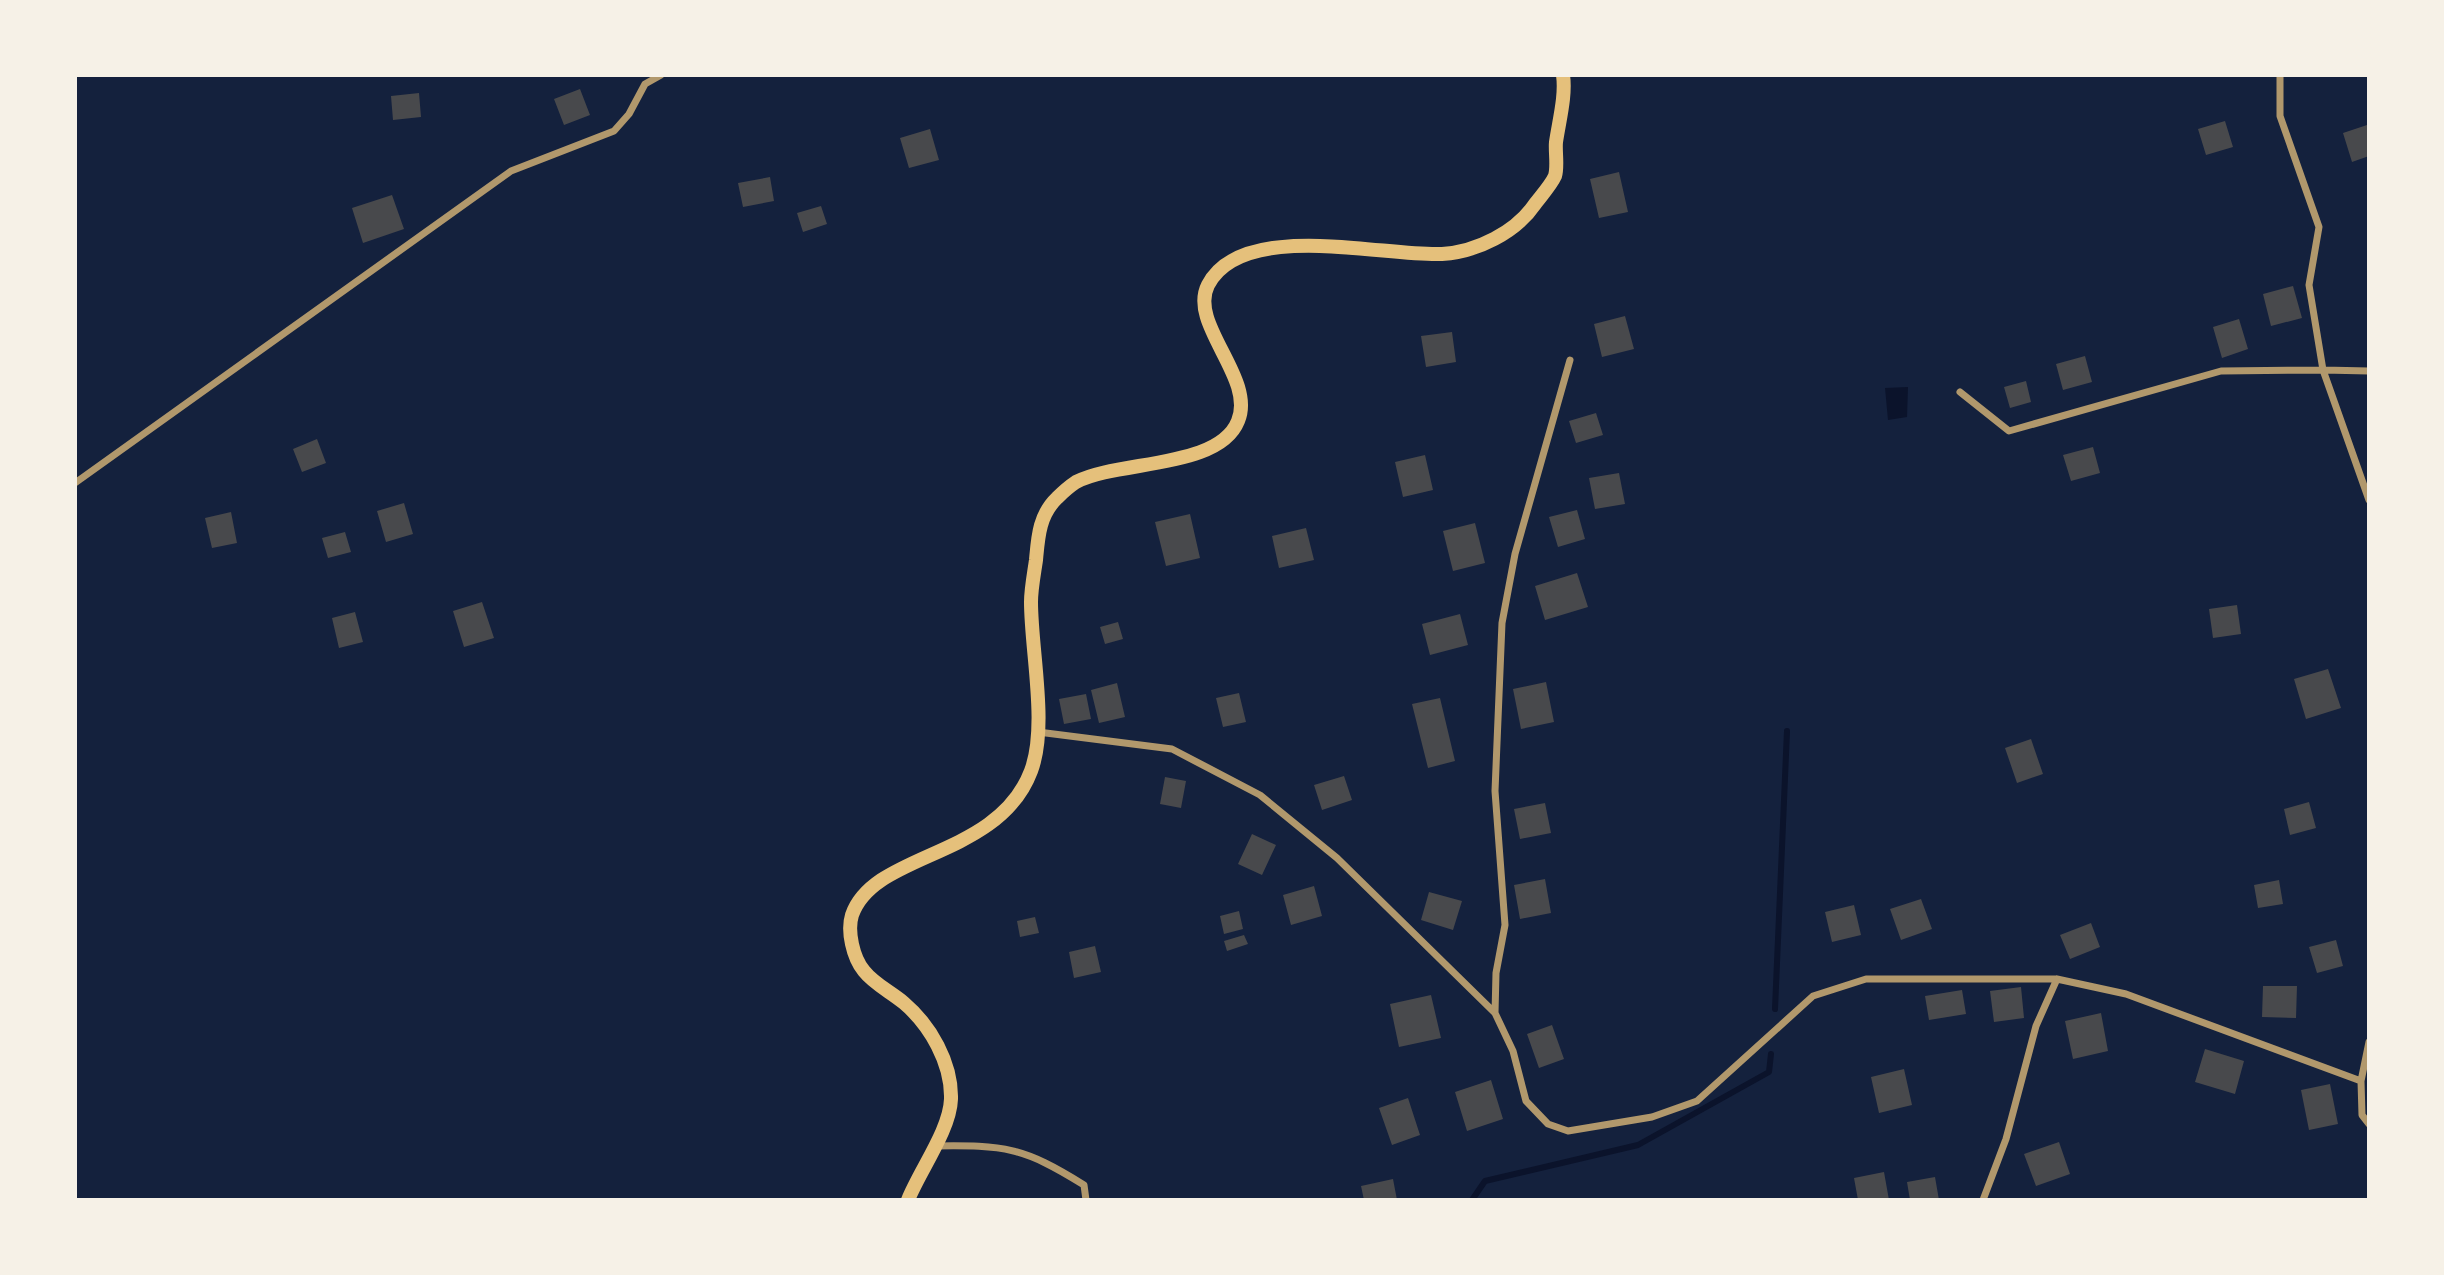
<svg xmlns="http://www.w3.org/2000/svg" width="2444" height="1275" font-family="Raleway,sans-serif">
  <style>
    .water { fill: #0b132b }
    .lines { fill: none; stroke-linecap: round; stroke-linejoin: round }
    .stream { stroke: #0b132b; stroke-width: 6 }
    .building { fill: #48494c }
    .minor { stroke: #b1986c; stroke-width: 7 }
    .secondary { stroke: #e5c07b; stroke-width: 14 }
  </style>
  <rect width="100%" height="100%" fill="#14213d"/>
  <path class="water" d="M1908 387 1907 417 1888 420 1885 388Z"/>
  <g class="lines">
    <path class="stream" d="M1775 1009 1787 731
      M1472 1200 1485 1181 1638 1145 1769 1072 1771 1054"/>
  </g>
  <path class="building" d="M580 89 590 115 564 125 554 99Z
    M419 93 421 117 393 120 391 96Z
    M2225 121 2233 147 2206 155 2198 129Z
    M2367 125 2369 156 2352 162 2343 133Z
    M930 129 939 160 909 168 900 138Z
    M1619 172 1628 212 1599 218 1590 179Z
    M770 177 774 201 743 207 738 183Z
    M392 195 404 229 363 243 352 208Z
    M821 206 827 224 803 232 797 213Z
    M2293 286 2302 318 2271 326 2263 294Z
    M1625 316 1634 349 1602 357 1594 324Z
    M2239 319 2248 349 2222 358 2213 327Z
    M1452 332 1456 362 1426 367 1421 336Z
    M2085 356 2092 382 2063 390 2056 364Z
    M2026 381 2031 402 2010 408 2004 387Z
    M1596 413 1603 435 1576 443 1569 421Z
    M317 439 326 463 302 472 293 449Z
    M2093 447 2100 473 2071 481 2063 455Z
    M1425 455 1433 490 1403 497 1395 462Z
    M1619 473 1625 504 1595 509 1589 478Z
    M404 503 413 534 386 542 377 511Z
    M1577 510 1585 539 1558 547 1549 517Z
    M231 512 237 543 212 548 205 518Z
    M1190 514 1200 558 1166 566 1155 522Z
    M1475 523 1485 563 1453 571 1443 531Z
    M1306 528 1314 560 1279 568 1272 536Z
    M345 532 351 552 328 558 322 538Z
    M1577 573 1588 607 1545 620 1535 586Z
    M482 602 494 638 464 647 453 611Z
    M2237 605 2241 634 2213 638 2209 609Z
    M355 612 363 642 339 648 332 618Z
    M1460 614 1468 645 1430 655 1422 624Z
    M1118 622 1123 639 1105 644 1100 627Z
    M2328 669 2341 708 2306 719 2294 679Z
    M1546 682 1554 722 1521 729 1513 689Z
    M1117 683 1125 717 1099 723 1091 690Z
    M1239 693 1246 722 1223 727 1216 698Z
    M1086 694 1091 719 1064 724 1059 699Z
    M1440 698 1455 761 1428 768 1412 704Z
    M2031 739 2043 774 2017 783 2005 748Z
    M1344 776 1352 800 1322 810 1314 785Z
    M1165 777 1186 781 1181 808 1160 804Z
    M2309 802 2316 828 2290 835 2284 809Z
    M1545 803 1551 833 1520 839 1514 809Z
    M1252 834 1276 845 1262 875 1238 864Z
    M1545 879 1551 913 1520 919 1514 885Z
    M2279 880 2283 904 2258 908 2254 885Z
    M1314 886 1322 916 1291 925 1283 895Z
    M1429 892 1462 901 1453 930 1421 920Z
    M1921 899 1932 929 1901 940 1890 909Z
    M1854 905 1861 935 1832 942 1825 912Z
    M1239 911 1243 929 1224 934 1220 916Z
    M1035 917 1039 933 1020 937 1017 921Z
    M2091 923 2100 947 2070 959 2060 935Z
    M1244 935 1248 944 1227 951 1224 941Z
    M2336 940 2343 966 2317 973 2309 947Z
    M1095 946 1101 972 1074 978 1069 952Z
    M2263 986H2297L2296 1018 2262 1017Z
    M2021 987 2024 1018 1994 1022 1990 991Z
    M1962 990 1966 1014 1929 1020 1925 996Z
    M1431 995 1441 1038 1399 1047 1390 1004Z
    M2101 1013 2108 1051 2073 1059 2065 1021Z
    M1552 1025 1564 1059 1539 1068 1527 1034Z
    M2205 1049 2244 1061 2235 1094 2195 1082Z
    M1904 1069 1912 1105 1879 1113 1871 1077Z
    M1491 1080 1503 1119 1467 1131 1455 1092Z
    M2330 1084 2338 1124 2309 1130 2301 1090Z
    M1408 1098 1420 1135 1392 1145 1379 1108Z
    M2059 1142 2070 1174 2036 1186 2024 1154Z
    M1884 1172 1889 1200H1858L1854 1178Z
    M1935 1177 1939 1200H1910L1907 1182Z
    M1393 1179 1397 1200H1364L1361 1186Z"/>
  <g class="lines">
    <path class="minor" d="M2369 371 2323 370 2369 500
      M1960 392 2009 431 2221 371 2323 370 2309 285 2319 227 2280 116V75
      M75 483 511 171 614 131 629 114 645 84 661 75
      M1038 732 1172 749 1260 795 1337 858 1495 1013 1513 1051 1526 1101 1548 1124 1568 1131 1652 1117 1697 1101 1813 996 1866 979H2057L2126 994 2361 1081 2369 1042
      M1495 1013 1496 973 1505 925 1495 791 1502 623 1515 554 1570 360
      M2361 1081 2362 1115 2369 1124
      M934 1146C1005 1145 1023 1147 1084 1185L1086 1200
      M1983 1200 2006 1139 2036 1026 2057 979"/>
    <path class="secondary" d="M908 1200C920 1170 950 1130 951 1099 952 1063 930 1025 904 1003 891 992 874 984 864 971 853 958 847 931 852 915 874 851 998 859 1031 771 1048 726 1031 651 1031 602 1031 589 1034 574 1036 560 1038 538 1039 515 1057 498 1062 493 1070 486 1076 482 1118 460 1219 469 1238 421 1256 378 1188 324 1208 285 1242 219 1384 257 1442 254 1477 252 1516 232 1535 204 1541 196 1551 185 1555 176 1558 166 1555 152 1556 142 1559 121 1566 96 1563 75"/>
  </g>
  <rect width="2444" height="1275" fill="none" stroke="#f6f1e7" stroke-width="154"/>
</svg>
